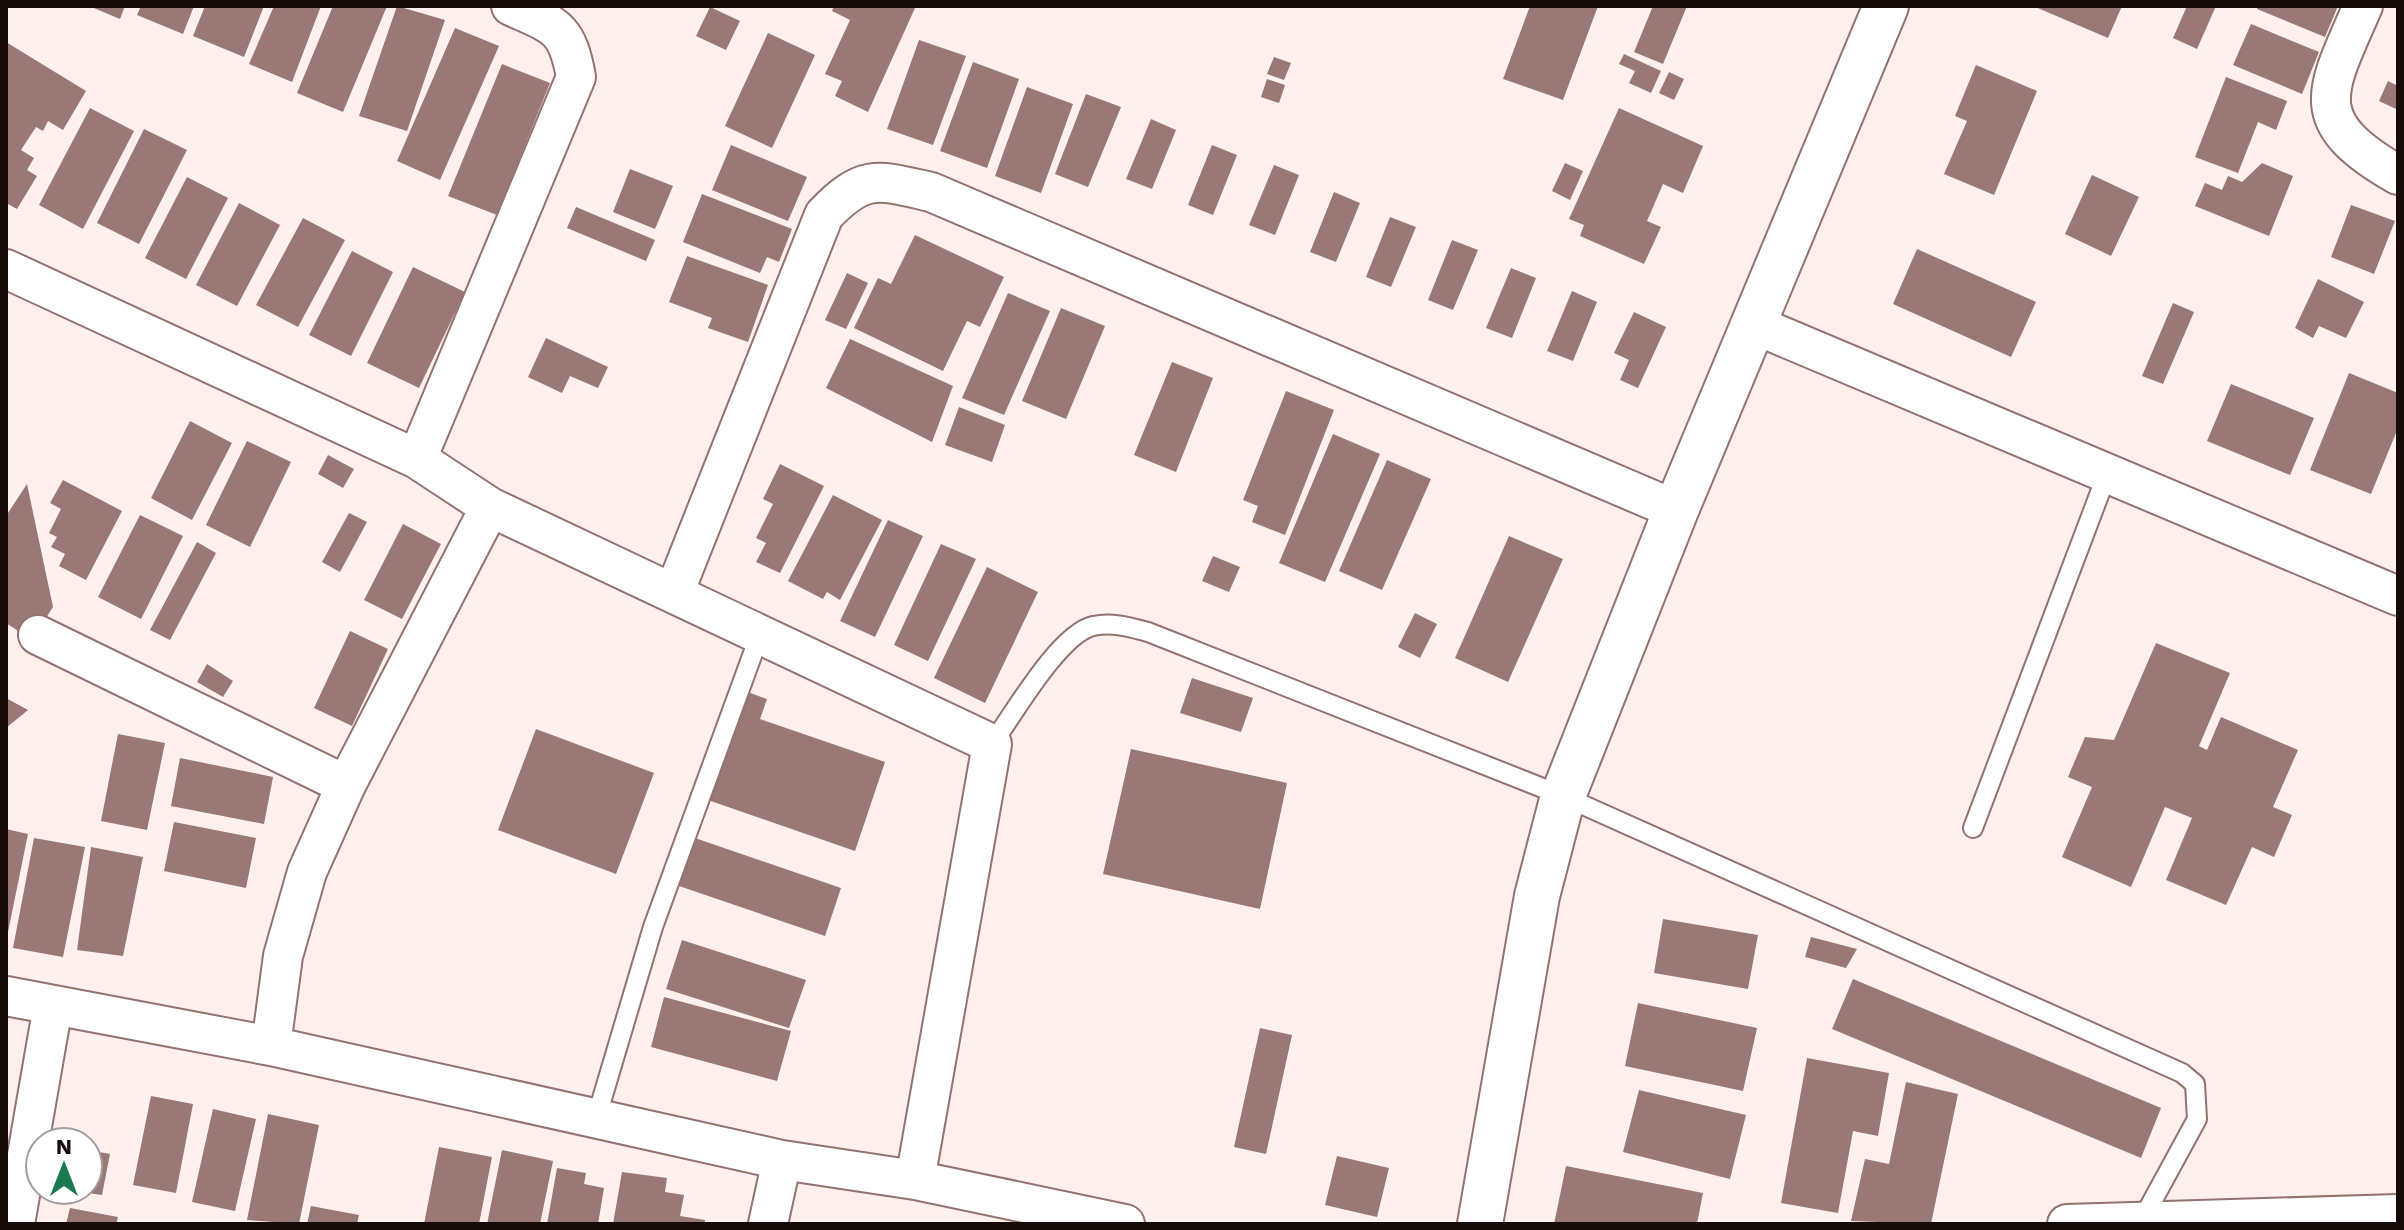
<svg xmlns="http://www.w3.org/2000/svg" width="2404" height="1230" font-family="'Work Sans',sans-serif">
  <style>
    .building { fill: #997875 }
    .lines { fill: none; stroke-linecap: round; stroke-linejoin: round }
    .service-casing { stroke: #93726f; stroke-width: 22 }
    .minor-casing { stroke: #93726f; stroke-width: 42 }
    .tertiary-casing { stroke: #93726f; stroke-width: 48 }
    .service { stroke: #fff; stroke-width: 18 }
    .minor { stroke: #fff; stroke-width: 38 }
    .tertiary { stroke: #fff; stroke-width: 44 }
  </style>
  <rect width="100%" height="100%" fill="#fff0ee"/>
  <path class="building" d="M89 6H125L120 19Z
    M141 6H194L183 34 137 15Z
    M205 6H264L244 57 193 36Z
    M274 6H321L292 82 249 64Z
    M333 6H387L343 112 297 93Z
    M397 6 445 20 407 131 359 116Z
    M834 6 915 8 868 112 835 96 842 81 825 74 850 20 832 11Z
    M1530 6H1598L1563 100 1503 79Z
    M1653 6H1687L1663 64 1634 52Z
    M2033 6H2122L2108 38Z
    M2187 6H2216L2197 49 2173 38Z
    M2258 6H2338L2325 37 2257 9Z
    M710 7 740 21 726 50 696 36Z
    M2251 24 2319 52 2302 94 2233 65Z
    M455 28 499 46 440 180 397 161Z
    M768 33 815 55 772 148 725 126Z
    M919 40 966 56 933 145 887 129Z
    M6 42 86 91 63 130 48 121 43 131 36 127 21 150 34 158 27 170 37 176 17 209 6 203Z
    M1624 54 1661 71 1651 93 1629 83 1635 71 1619 64Z
    M1274 57 1291 63 1284 80 1267 74Z
    M973 62 1019 79 987 168 940 151Z
    M502 64 550 83 497 215 448 196Z
    M1976 65 2037 91 1994 195 1944 174 1967 121 1955 116Z
    M1669 72 1684 79 1674 100 1659 93Z
    M2226 77 2287 101 2276 130 2258 122 2238 173 2195 157Z
    M1267 79 1285 85 1279 103 1261 97Z
    M2388 81 2398 86V110L2379 101Z
    M1027 87 1073 104 1041 193 995 176Z
    M1086 94 1121 107 1088 187 1055 174Z
    M90 108 134 131 83 229 39 205Z
    M1619 108 1703 146 1683 193 1663 184 1647 221 1661 227 1644 264 1580 236 1584 225 1569 219Z
    M1151 119 1176 130 1152 189 1126 179Z
    M144 129 187 150 139 244 97 223Z
    M731 145 807 177 788 221 712 190Z
    M1212 145 1237 155 1213 215 1188 205Z
    M1565 163 1583 171 1570 200 1552 191Z
    M2262 163 2293 176 2269 236 2195 206 2205 183 2222 190 2228 176 2242 182Z
    M1274 165 1299 175 1275 235 1249 225Z
    M630 169 673 186 655 229 613 212Z
    M2092 175 2139 197 2111 256 2065 234Z
    M187 177 228 198 186 279 145 258Z
    M1334 192 1360 203 1336 262 1310 252Z
    M702 194 792 229 779 262 767 257 760 273 683 242Z
    M239 203 280 225 237 306 196 285Z
    M2351 205 2395 221 2374 274 2331 257Z
    M576 207 655 240 646 261 567 228Z
    M1390 217 1416 227 1391 287 1366 277Z
    M303 218 345 240 298 327 256 305Z
    M915 235 1004 277 980 327 967 321 943 371 854 328 878 278 891 284Z
    M1452 240 1478 250 1453 310 1428 300Z
    M1917 249 2036 302 2011 357 1893 304Z
    M352 251 393 272 351 356 309 335Z
    M687 256 768 285 748 342 708 328 712 318 669 302Z
    M413 267 465 292 419 388 367 363Z
    M1511 268 1536 278 1512 338 1486 328Z
    M847 273 868 283 846 329 825 320Z
    M2318 279 2364 302 2346 338 2319 326 2313 338 2295 328Z
    M1572 291 1597 302 1573 361 1547 351Z
    M1008 293 1050 311 1004 415 962 398Z
    M2173 303 2194 312 2163 384 2142 376Z
    M1061 308 1105 326 1066 419 1022 401Z
    M1634 312 1666 327 1638 388 1620 380 1629 360 1614 353Z
    M546 338 608 367 598 388 570 376 562 393 528 377Z
    M850 339 953 386 932 442 826 388Z
    M1172 362 1213 378 1176 472 1134 455Z
    M2349 373 2398 393V428L2371 494 2310 470Z
    M2231 384 2314 418 2290 475 2207 441Z
    M1286 391 1334 410 1285 535 1252 522 1258 506 1243 500Z
    M959 407 1005 425 992 462 945 445Z
    M190 421 232 443 192 520 151 498Z
    M1333 434 1380 454 1325 582 1279 563Z
    M247 441 291 462 250 547 206 525Z
    M328 455 354 469 343 488 318 474Z
    M1387 460 1431 479 1382 590 1339 571Z
    M780 464 824 486 780 573 756 562 766 543 756 538 773 504 763 499Z
    M63 480 122 511 86 580 59 566 65 554 51 547 57 537 49 533 61 509 50 503Z
    M27 484 53 607 32 640 6 623V516Z
    M833 495 882 520 840 600 827 592 823 599 788 581Z
    M349 513 367 522 340 572 322 562Z
    M140 515 183 536 141 619 98 597Z
    M888 520 923 536 875 637 840 621Z
    M403 524 441 544 402 619 364 600Z
    M1509 536 1563 559 1508 682 1455 658Z
    M197 542 216 553 170 640 150 630Z
    M941 544 976 559 928 661 894 645Z
    M1213 556 1240 567 1229 592 1202 581Z
    M987 567 1038 592 985 703 934 678Z
    M1415 613 1437 624 1420 658 1398 647Z
    M350 631 388 649 352 726 314 708Z
    M2156 643 2230 673 2199 746 2207 750 2221 717 2298 750 2273 807 2292 815 2274 857 2252 847 2226 905 2166 880 2192 818 2165 807 2131 887 2062 857 2092 787 2068 777 2085 737 2114 740Z
    M207 664 233 681 223 697 197 682Z
    M1192 678 1253 698 1241 732 1180 713Z
    M742 690 767 699 760 719 885 762 855 851 705 799Z
    M6 698 28 710 6 728Z
    M536 729 654 773 616 874 498 830Z
    M118 734 165 743 147 830 101 821Z
    M1131 749 1287 783 1260 909 1103 874Z
    M180 758 273 777 264 824 171 806Z
    M174 822 256 838 246 888 164 871Z
    M6 829 28 834 7 937H6Z
    M34 838 85 847 63 957 13 948Z
    M695 838 841 888 825 936 679 886Z
    M91 847 143 857 123 956 77 950Z
    M1663 919 1758 935 1748 989 1654 973Z
    M1811 937 1857 949 1846 968 1805 957Z
    M682 940 806 980 789 1028 666 989Z
    M1853 979 2161 1108 2141 1158 1832 1029Z
    M664 997 791 1031 777 1081 651 1047Z
    M1638 1003 1757 1028 1743 1091 1625 1066Z
    M1260 1028 1292 1035 1266 1154 1234 1147Z
    M1807 1058 1889 1073 1878 1136 1853 1131 1838 1213 1781 1203Z
    M1906 1082 1958 1094 1931 1224 1851 1221 1865 1159 1889 1164Z
    M1639 1090 1746 1115 1730 1179 1623 1152Z
    M151 1096 193 1104 176 1193 133 1185Z
    M213 1109 256 1119 235 1211 192 1202Z
    M268 1114 319 1125 299 1224 247 1220Z
    M439 1147 492 1157 479 1224H424Z
    M88 1150 110 1154 102 1195 81 1192 88 1190Z
    M502 1150 553 1161 540 1224H487Z
    M1337 1156 1389 1168 1377 1217 1325 1205Z
    M1566 1166 1703 1193 1697 1224H1554Z
    M557 1168 586 1173 584 1184 604 1188 598 1224H547Z
    M622 1172 667 1178 665 1192 684 1195 680 1216 705 1220V1224H613Z
    M311 1206 359 1215 357 1224H307Z
    M70 1208 118 1217 116 1224H66Z"/>
  <g class="lines">
    <defs>
      <path id="service" d="M992 744C1013 715 1059 634 1093 626 1113 622 1129 627 1148 632L1563 796 2182 1073 2195 1084 2197 1119 2142 1220
        M1973 828 2107 474
        M596 1119 653 927 760 634"/>
      <path id="minor" d="M2363 6C2325 93 2304 121 2398 175
        M6 269 417 459 490 507 992 744 915 1180
        M1753 324 2398 596
        M417 459 576 77C567 27 556 26 511 6
        M674 593 824 215C864 173 878 180 931 192L1676 510
        M38 635 346 785
        M6 996 271 1046 782 1160 915 1180 1125 1224
        M271 1046 283 956 307 872 346 785 490 507
        M15 1224 53 1006
        M768 1224 782 1160
        M2067 1224 2398 1214"/>
      <path id="tertiary" d="M1480 1224 1537 896 1563 796 1676 510 1886 6"/>
    </defs>
    <use href="#service" class="service-casing"/>
    <use href="#minor" class="minor-casing"/>
    <use href="#tertiary" class="tertiary-casing"/>
    <use href="#service" class="service"/>
    <use href="#minor" class="minor"/>
    <use href="#tertiary" class="tertiary"/>
  </g>
  <rect width="2404" height="1230" fill="none" stroke="#170b0a" stroke-width="16"/>
  <g transform="translate(64 1166)"><circle r="38" fill="#ffffff" stroke="#a29d9d" stroke-width="2"/>
  <path d="M0-6L14 30L0 20L-14 30Z" fill="#1b7950"/>
  <text y="-12" font-size="22" font-weight="bold" text-anchor="middle" fill="#170b0a">N</text>
  </g>
</svg>
